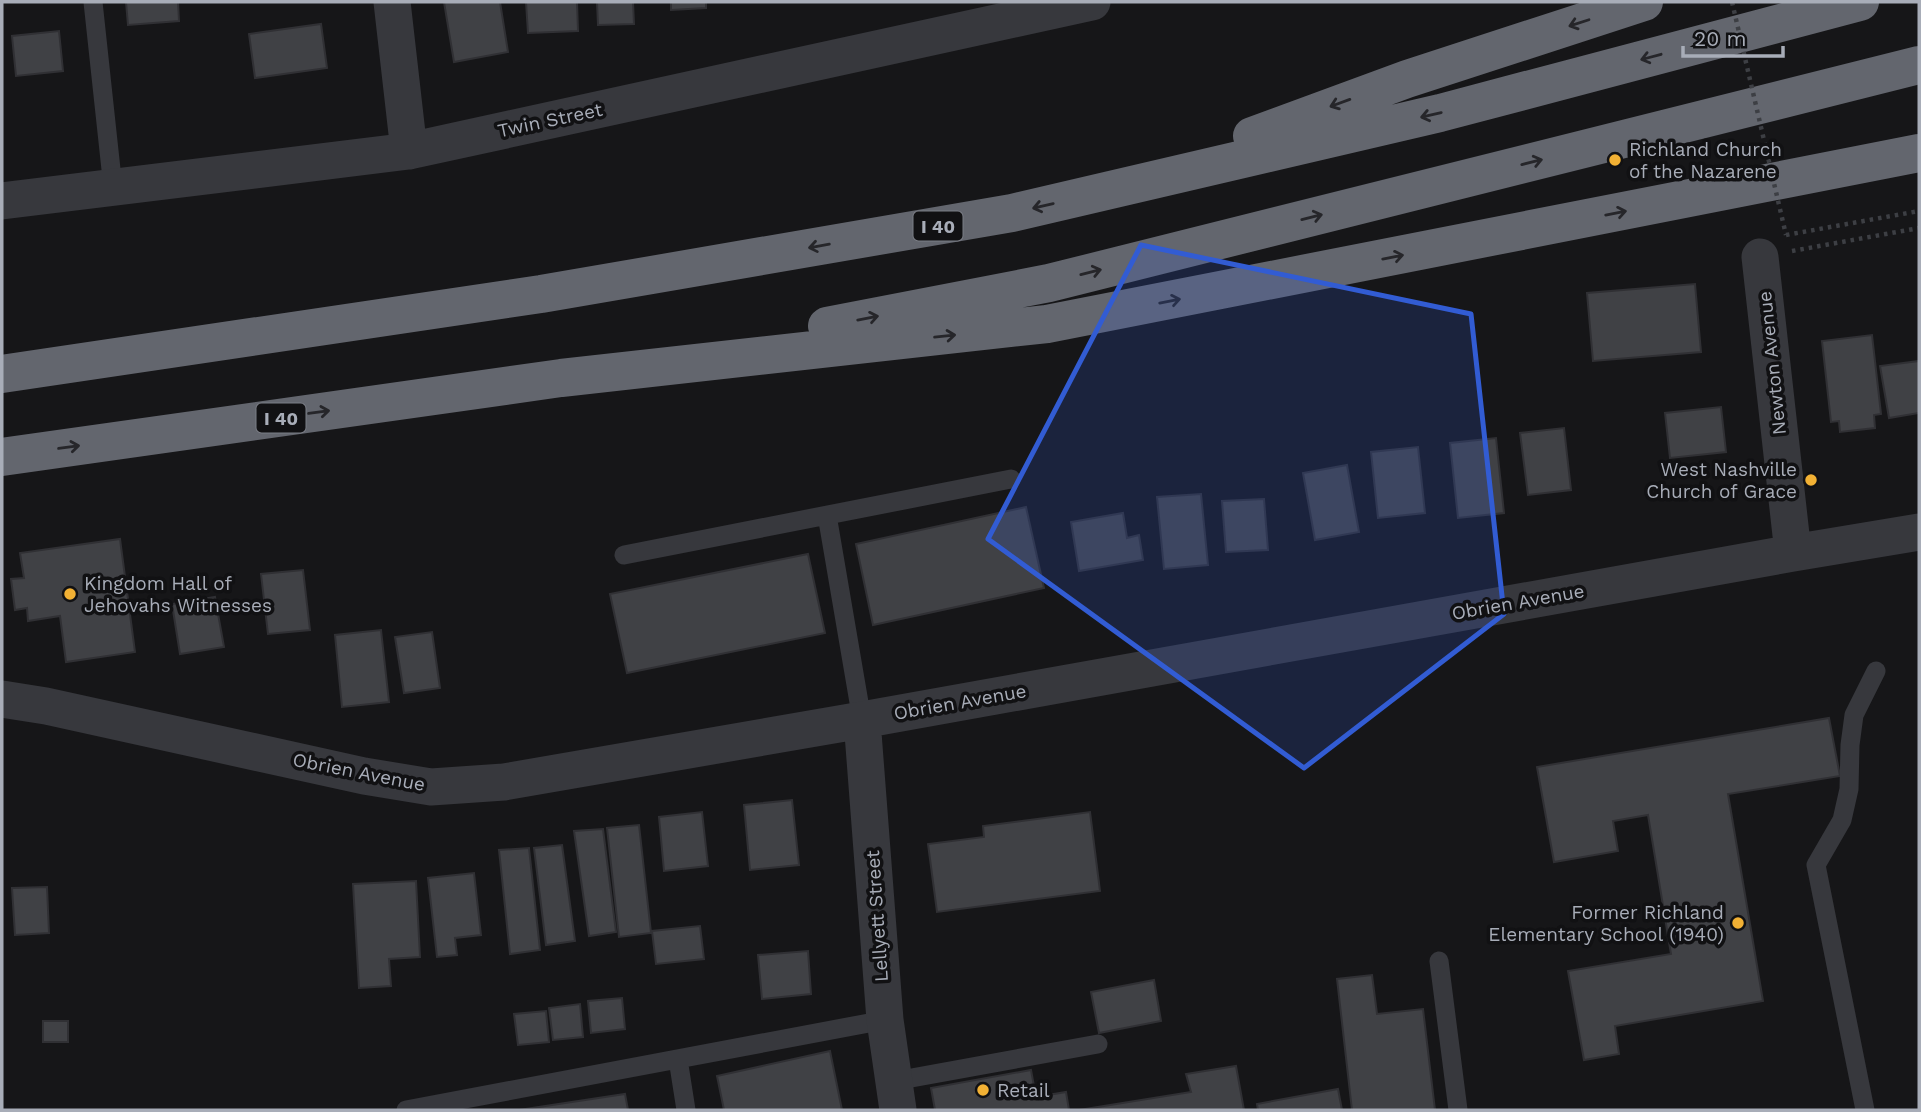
<svg xmlns="http://www.w3.org/2000/svg" width="1921" height="1112" font-family="'Work Sans',sans-serif">
  <style>
    .building { fill: #404145; stroke: #303034; stroke-width: 2 }
    .lines { fill: none; stroke-linecap: round; stroke-linejoin: round }
    .path { stroke: #3d3f44; stroke-width: 4.5; stroke-dasharray: 3.5 5; stroke-linecap: butt }
    .lane { stroke: #37383d; stroke-width: 19 }
    .street { stroke: #37383d; stroke-width: 37 }
    .highway { stroke: #63666e; stroke-width: 38 }
    .path-bridge { stroke: #3d3f44; stroke-width: 4.5; stroke-dasharray: 3.5 5; stroke-linecap: butt }
    .oneway { stroke: #26262a }
    .marked { fill: #325cd3; fill-opacity: 0.2; stroke: #325cd3; stroke-width: 5; stroke-linejoin: round }
    .poi-dot { fill: #f2b134; stroke: #111113; stroke-width: 2.5 }
    .labels { text-anchor: middle; dominant-baseline: central; stroke-width: 7; stroke-linejoin: round; paint-order: stroke }
    .shield { fill: #111113; stroke: #7b7e86; stroke-width: 2 }
    .shield-label { font-size: 18px; font-weight: bold; fill: #a8adb8 }
    .street-label { font-size: 19px; fill: #a8adb8; stroke: #111113 }
    .poi-label { font-size: 19px; fill: #a8adb8; stroke: #111113; text-anchor: start }
  </style>
  <rect width="100%" height="100%" fill="#161618"/>
  <path class="building" d="M126 2H178L179 21 128 25Z
    M444 2H500L508 52 454 62Z
    M526 2H577L578 31 528 33Z
    M597 2H633L634 24 598 25Z
    M671 2H706V8L671 10Z
    M321 24 327 68 255 78 249 34Z
    M59 31 63 71 16 76 12 36Z
    M1695 284 1701 352 1593 361 1587 293Z
    M1872 335 1881 414 1874 415 1875 428 1840 432 1839 421 1831 422 1822 341Z
    M1919 361V413L1889 418 1880 366Z
    M1721 407 1726 452 1670 458 1665 413Z
    M1564 428 1571 490 1528 495 1520 433Z
    M1496 438 1504 513 1458 518 1450 443Z
    M1418 447 1425 513 1378 518 1371 452Z
    M1347 465 1359 532 1315 540 1303 473Z
    M1201 494 1208 565 1164 569 1157 497Z
    M1264 499 1268 550 1226 552 1222 501Z
    M1026 507 1044 588 873 625 856 544Z
    M1123 513 1127 538 1139 535 1143 560 1079 571 1071 522Z
    M120 539 135 652 66 662 60 616 28 621 27 608 15 610 11 579 24 578 20 553Z
    M808 554 825 633 627 673 610 594Z
    M303 570 310 630 268 634 261 574Z
    M215 597 224 647 180 654 172 604Z
    M381 630 389 702 342 707 335 635Z
    M432 632 440 688 404 693 395 637Z
    M1829 718 1840 776 1728 794 1763 1001 1615 1026 1619 1054 1584 1060 1568 971 1671 954 1648 815 1613 821 1618 851 1554 862 1537 767Z
    M792 800 799 865 750 870 744 805Z
    M702 812 708 866 664 871 659 817Z
    M1090 812 1100 891 937 912 928 844 984 837 983 826Z
    M639 825 651 933 619 937 607 828Z
    M603 829 616 932 589 936 574 831Z
    M562 845 575 941 546 945 534 848Z
    M529 848 540 950 510 954 499 850Z
    M474 873 481 935 455 938 457 955 437 957 428 878Z
    M416 881 420 957 389 959 391 986 359 988 353 884Z
    M47 887 49 933 15 935 12 888Z
    M700 926 704 959 656 964 652 931Z
    M808 951 811 994 762 999 758 955Z
    M1372 975 1377 1014 1423 1009 1435 1110H1352L1337 979Z
    M1154 980 1161 1021 1099 1033 1091 992Z
    M622 998 625 1029 591 1033 588 1001Z
    M580 1004 583 1037 553 1040 549 1008Z
    M546 1011 549 1042 518 1045 514 1014Z
    M43 1021H68V1042H43Z
    M830 1051 842 1110H724L717 1076Z
    M1236 1066 1244 1110H1079L1191 1092 1186 1074Z
    M1031 1070 1036 1097 1066 1092 1069 1110H935L931 1088Z
    M1338 1089 1342 1110H1258L1257 1104Z
    M625 1094 628 1110H519Z"/>
  <g class="lines">
    <path class="path" d="M1786 235 1919 211
      M1792 251 1919 228"/>
    <path class="lane" d="M93 2 113 188
      M827 515 862 720
      M624 555 1011 479
      M1439 961 1458 1110
      M678 1059 686 1110
      M895 1081 1098 1044
      M406 1110 885 1020
      M1865 1110 1816 865 1842 820 1849 789 1850 745 1854 715 1876 671"/>
    <path class="street" d="M392 2 409 151
      M2 201 409 151 1092 2
      M1760 257 1793 553
      M2 699 46 706 364 776 431 787 504 782 862 720 1793 553 1919 532
      M862 720 885 1020 898 1110"/>
    <path class="highway" d="M1252 136 1407 79 1644 2
      M827 326 1049 283 1919 65
      M2 374 541 294 1012 213 1440 113 1860 2
      M2 457 561 378 1047 324 1919 153"/>
    <path class="path-bridge" d="M1732 2 1786 235"/>
  </g>
  <defs><path id="oneway-shaft" d="M-6 0H5M1.5-3L5.5 0L1.5 3" fill="none" stroke-width="1.6" stroke-linecap="round" stroke-linejoin="round" transform="scale(1.75)"/></defs>
  <g class="oneway">
    <use href="#oneway-shaft" transform="translate(1579 23) rotate(162)"/>
    <use href="#oneway-shaft" transform="translate(1651 57) rotate(165)"/>
    <use href="#oneway-shaft" transform="translate(1340 103) rotate(160)"/>
    <use href="#oneway-shaft" transform="translate(1431 115) rotate(167)"/>
    <use href="#oneway-shaft" transform="translate(1532 162) rotate(-14)"/>
    <use href="#oneway-shaft" transform="translate(1043 206) rotate(167)"/>
    <use href="#oneway-shaft" transform="translate(1616 213) rotate(-11)"/>
    <use href="#oneway-shaft" transform="translate(1312 217) rotate(-14)"/>
    <use href="#oneway-shaft" transform="translate(819 246) rotate(170)"/>
    <use href="#oneway-shaft" transform="translate(1393 257) rotate(-11)"/>
    <use href="#oneway-shaft" transform="translate(1091 272) rotate(-14)"/>
    <use href="#oneway-shaft" transform="translate(1170 301) rotate(-11)"/>
    <use href="#oneway-shaft" transform="translate(868 318) rotate(-11)"/>
    <use href="#oneway-shaft" transform="translate(945 336) rotate(-6)"/>
    <use href="#oneway-shaft" transform="translate(319 412) rotate(-8)"/>
    <use href="#oneway-shaft" transform="translate(69 447) rotate(-8)"/>
  </g>
  <path class="marked" d="M1141 245 1471 314 1504 614 1304 768 988 539Z"/>
  <g class="poi-dot">
    <circle cx="1615" cy="160" r="7"/>
    <circle cx="1811" cy="480" r="7"/>
    <circle cx="70" cy="594" r="7"/>
    <circle cx="1738" cy="923" r="7"/>
    <circle cx="983" cy="1090" r="7"/>
  </g>
  <g class="labels">
    <g class="shield">
      <rect x="913.5" y="211.5" width="49" height="29" rx="5"/>
      <rect x="256.5" y="403.5" width="49" height="29" rx="5"/>
    </g>
    <g class="shield-label">
      <text x="938" y="226">I 40</text>
      <text x="281" y="418">I 40</text>
    </g>
    <g class="street-label">
      <text transform="translate(550 120) rotate(-12)">Twin Street</text>
      <text transform="translate(1772 363) rotate(-96)">Newton Avenue</text>
      <text transform="translate(1518 602) rotate(-10)">Obrien Avenue</text>
      <text transform="translate(960 702) rotate(-10)">Obrien Avenue</text>
      <text transform="translate(359 772) rotate(11)">Obrien Avenue</text>
      <text transform="translate(877 916) rotate(-94)">Lellyett Street</text>
    </g>
    <g class="poi-label">
      <text x="1629" y="149">Richland Church<tspan x="1629" dy="22">of the Nazarene</tspan></text>
      <text x="1797" y="469" text-anchor="end">West Nashville<tspan x="1797" dy="22">Church of Grace</tspan></text>
      <text x="84" y="583">Kingdom Hall of<tspan x="84" dy="22">Jehovahs Witnesses</tspan></text>
      <text x="1724" y="912" text-anchor="end">Former Richland<tspan x="1724" dy="22">Elementary School (1940)</tspan></text>
      <text x="997" y="1090">Retail</text>
    </g>
  </g>
  <rect width="1921" height="1112" fill="none" stroke="#a8adb8" stroke-width="7"/>
  <path d="M1683 46v10h100v-10" fill="none" stroke="#a8adb8" stroke-width="3.5"/>
  <text x="1694" y="46" font-size="21" fill="#a8adb8" stroke="#111113" stroke-width="5" paint-order="stroke">20 m</text>
</svg>
